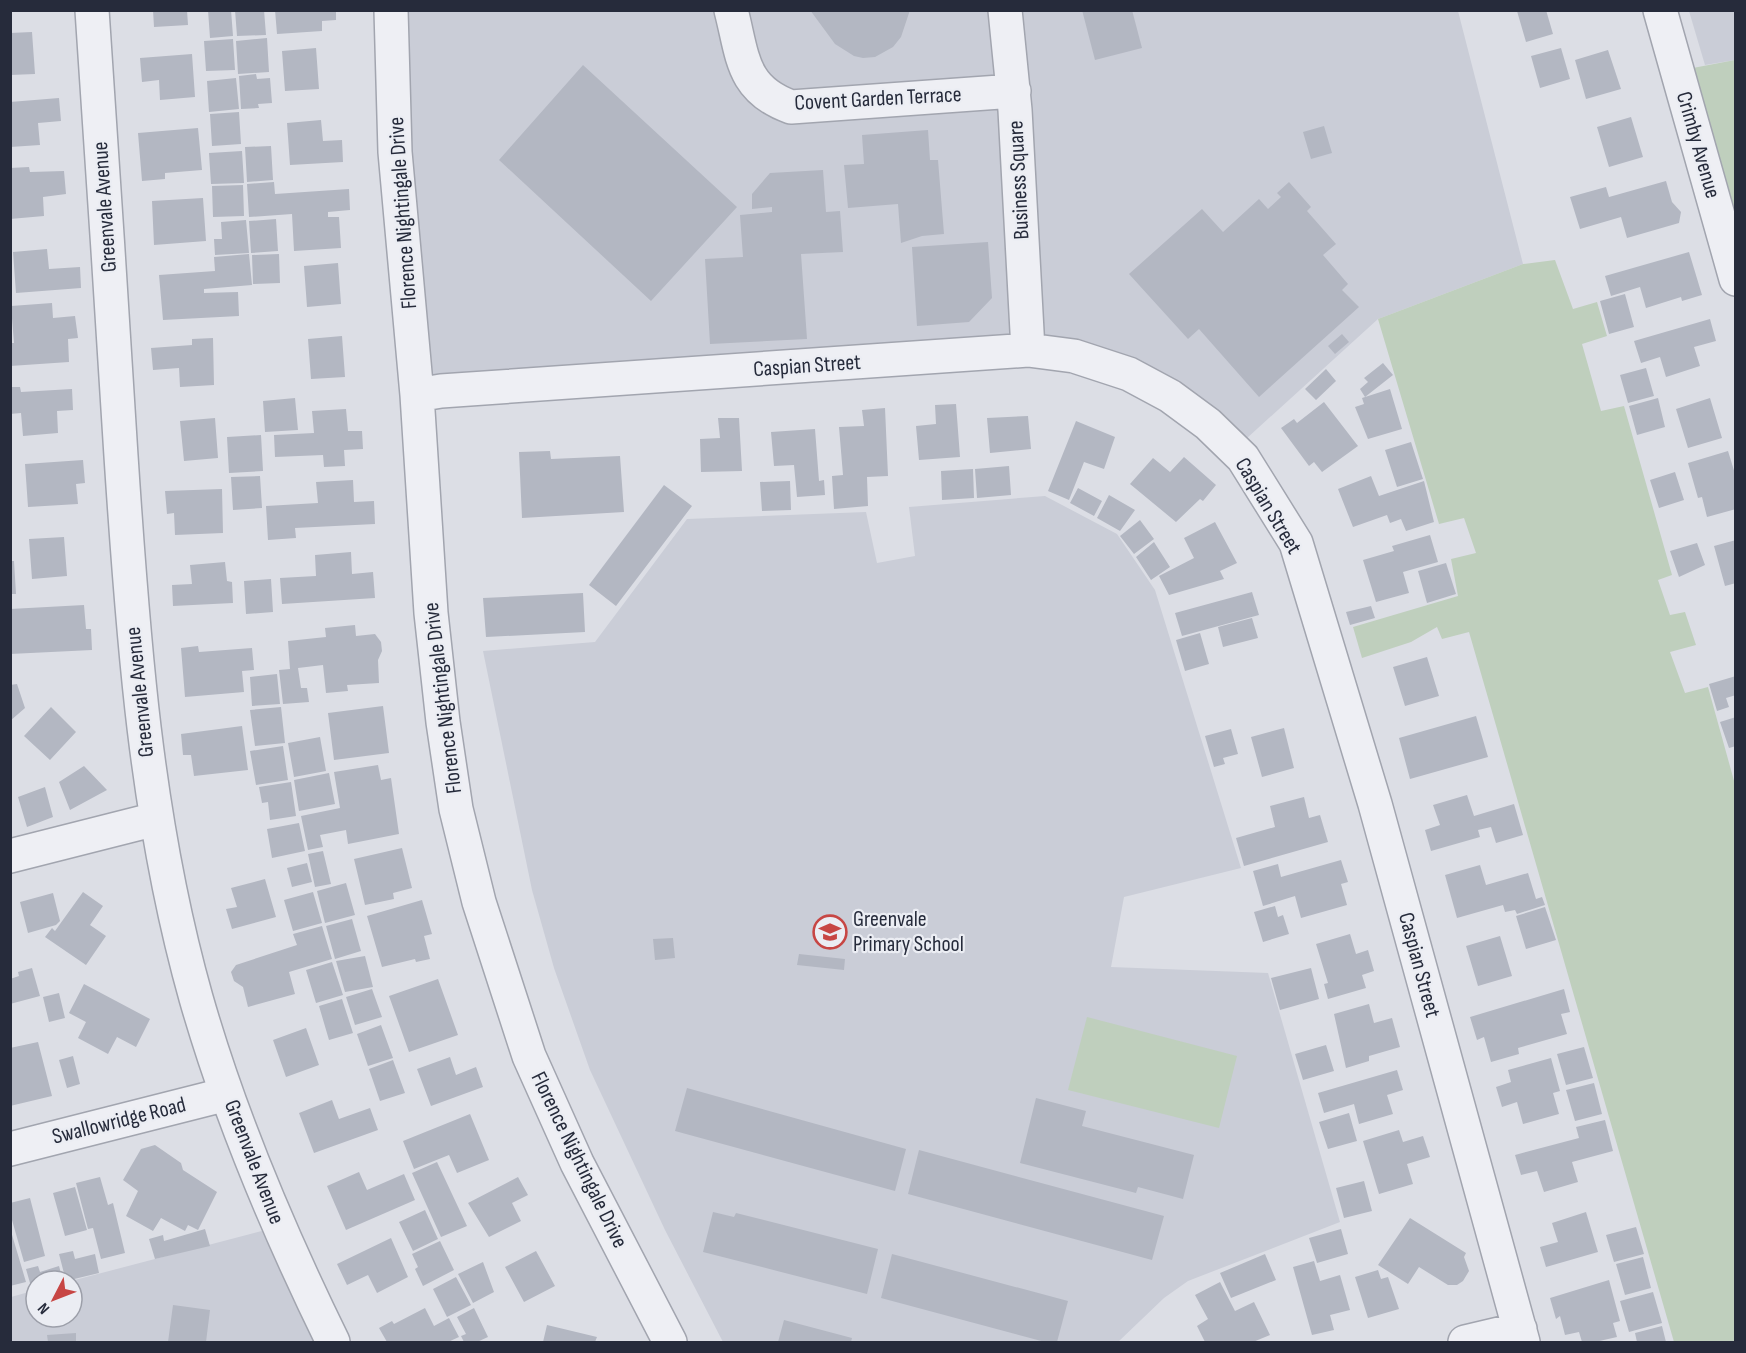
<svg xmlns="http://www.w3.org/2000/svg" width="1746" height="1353" font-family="'Sofia Sans Condensed',sans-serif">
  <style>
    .built { fill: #cacdd7 }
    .green { fill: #bfcfbd }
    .building { fill: #b3b7c2 }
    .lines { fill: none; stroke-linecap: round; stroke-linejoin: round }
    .minor-casing { stroke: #a2a5af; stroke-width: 36 }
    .minor { stroke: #eeeff4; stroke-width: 33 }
    .labels { text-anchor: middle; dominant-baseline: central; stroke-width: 4.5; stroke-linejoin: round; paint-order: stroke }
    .street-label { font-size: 22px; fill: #262b3b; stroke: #ebedf3 }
    .poi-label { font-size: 22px; fill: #262b3b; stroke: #ebedf3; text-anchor: start }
  </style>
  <rect width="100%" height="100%" fill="#dcdee5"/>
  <path class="built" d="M390 11H1458L1523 264 1378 319 1235 449 1074 356 415 392Z
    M1689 11H1735V60L1705 65Z
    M1045 496 1117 534 1155 590 1241 868 1124 897 1111 967 1268 973 1340 1222 1188 1281 1164 1298 1118 1342H723L665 1230 590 1070 554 968 532 890 483 651 595 642 687 519 866 512 877 563 915 556 909 507Z
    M277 1227 331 1342H11V1297L36 1290V1317H72L71 1281Z"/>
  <path class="green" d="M1735 60V281L1677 71Z
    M1555 260 1573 309 1597 302 1607 336 1582 344 1601 411 1624 406 1672 575 1658 580 1670 615 1685 612 1696 645 1670 652 1685 693 1708 687 1736 788 1735 1342H1674L1469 632 1442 639 1437 627 1411 642 1362 658 1353 627 1458 596 1451 559 1476 553 1464 518 1439 524 1378 319 1523 264Z
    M1087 1017 1237 1056 1219 1128 1068 1090Z"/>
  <path class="building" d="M153 10H187L188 25 154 27Z
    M208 10H231L233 36 210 38Z
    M235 10H264L266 35 237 36Z
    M275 10H336V20L322 21V31L277 34Z
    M810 10H910L901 37 893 47 875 57 863 58 854 56 835 44Z
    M1082 10H1132L1142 48 1095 60Z
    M1546 10 1553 34 1526 42 1517 11Z
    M32 32 35 74 10 75V33Z
    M267 38 269 72 238 74 236 41Z
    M233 39 235 70 206 71 204 41Z
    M316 48 319 89 285 91 282 51Z
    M1561 48 1570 79 1540 88 1531 56Z
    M1608 50 1621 89 1586 99 1575 60Z
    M192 54 195 97 160 100 159 80 142 82 140 58Z
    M583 65 737 207 651 301 499 160Z
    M256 74 257 79 270 78 272 103 258 104 259 108 241 109 239 76Z
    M236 78 239 109 209 112 207 81Z
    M59 98 61 121 38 123 40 145 10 147V102Z
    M239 112 241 144 212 146 210 114Z
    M1631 117 1643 157 1609 167 1597 127Z
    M321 120 323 141 342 140 343 162 290 165 287 123Z
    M1324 126 1332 153 1311 159 1303 132Z
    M198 128 202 170 165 173V179L142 181 138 133Z
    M928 130 930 160H938L944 234 922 236 901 243 898 204 848 208 844 165 864 164 862 135Z
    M271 146 273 180 247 182 245 147Z
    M242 151 244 183 211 184 209 153Z
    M29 167 30 172 64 171 66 194 43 197 44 216 10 219V168Z
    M823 170 826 212 840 211 843 252 801 254 807 339 710 344 705 259 743 257 740 215 772 212V207L752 209V194L770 173Z
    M1666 181 1672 202 1681 212 1679 223 1627 238 1621 217 1580 229 1570 197 1606 187 1609 197Z
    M274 182 275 194 349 189 350 210 328 212V217H339L341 248 294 251 292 214 249 217 247 184Z
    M1289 182 1311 207 1307 211 1336 244 1323 255 1348 284 1342 290 1359 307 1259 397 1199 329 1188 339 1129 274 1202 209 1223 232 1259 199 1268 209 1281 197 1277 193Z
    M243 185 244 216 213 217 212 186Z
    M203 198 206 241 154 245 152 201Z
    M276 219 278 251 251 253 249 221Z
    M246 220 249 253 215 255 214 239H222L221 222Z
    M988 242 992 298 969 322 917 326 912 247Z
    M47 249 49 269 80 267 81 288 16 293 13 252Z
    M1689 252 1702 295 1682 301 1681 297 1646 308 1640 287 1611 296 1605 276Z
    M249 254 252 285 204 289V293L238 292 239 316 163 320 159 275 215 271 214 257Z
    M279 254 280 283 253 284 252 255Z
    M338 263 341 304 307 307 304 266Z
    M1625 294 1634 327 1609 334 1600 301Z
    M52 303 53 318 75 316 78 338 68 339 69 362 10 366V343H14L11 306Z
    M1710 319 1716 341 1694 347 1700 366 1666 377 1660 357 1641 363 1634 341Z
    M1342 334 1349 342 1335 354 1328 346Z
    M342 336 345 377 311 379 308 339Z
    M213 338 214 385 180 387 179 368 153 370 151 348 192 345V339Z
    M1383 363 1393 375 1365 397 1360 389 1368 382 1364 378Z
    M1646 368 1654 396 1628 403 1620 375Z
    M1326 369 1336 381 1316 400 1305 389Z
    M10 387H20L21 392 72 389 73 410 57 411 58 433 23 436 21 413 10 414Z
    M1390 389 1402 429 1368 439 1355 407 1364 404 1362 398Z
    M295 398 298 430 265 432 263 401Z
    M1658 398 1665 427 1637 435 1629 406Z
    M1710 398 1722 438 1688 448 1676 409Z
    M1324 402 1358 446 1322 472 1314 462 1309 466 1281 428 1294 419 1297 423Z
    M956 404 960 457 919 460 916 426 936 424 935 405Z
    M885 408 888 476 867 477 868 506 834 509 832 476 843 475 839 427 864 426 862 410Z
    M346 409 348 431H362L363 449 344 450 345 466 324 467 323 455 275 457 274 435 314 433 312 411Z
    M1028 416 1031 449 990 453 987 418Z
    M215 418 218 458 184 461 180 421Z
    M718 418H739L742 471 701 472 700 439 720 438Z
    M1076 421 1115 437 1104 469 1084 462 1069 500 1048 491Z
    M815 429 819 481 824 480 825 495 797 497 794 465 774 466 771 432Z
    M261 435 263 471 229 473 227 437Z
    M1411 442 1423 479 1397 487 1385 450Z
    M550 451 551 459 620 456 624 512 522 518 519 452Z
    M1728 451 1736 477V509L1707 517 1702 497 1698 498 1688 463Z
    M1184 457 1216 485 1203 501 1200 499 1176 522 1130 484 1153 458 1170 472Z
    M83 460 85 483 76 484 78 504 28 507 25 464Z
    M1009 466 1011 495 977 498 975 469Z
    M973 469 974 498 942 500 941 471Z
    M1675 472 1684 500 1659 508 1650 480Z
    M260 476 262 508 233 510 231 477Z
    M1371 476 1379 496 1424 481 1434 522 1406 531 1401 519 1390 523 1387 515 1353 527 1338 489Z
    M353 480 354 502 374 501 375 524 295 528 296 538 268 540 266 506 318 503 316 482Z
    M790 481 791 510 762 511 760 482Z
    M664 485 692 506 616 606 589 585Z
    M1078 488 1102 501 1094 516 1070 503Z
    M222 489 223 533 175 535 174 513 167 514 165 491Z
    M1109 495 1135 510 1120 531 1097 518Z
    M1140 520 1154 539 1134 554 1120 536Z
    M1215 522 1237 563 1220 571 1224 579 1169 595 1159 576 1194 558 1184 538Z
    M1430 535 1438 562 1403 572 1409 593 1376 602 1363 560 1394 551 1392 546Z
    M64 537 67 576 32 579 29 539Z
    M1736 540V583L1725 586 1714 546Z
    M1154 542 1170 567 1151 580 1136 557Z
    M1697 543 1705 565 1679 577 1670 551Z
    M351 552 352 574 373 572 375 598 282 604 280 578 316 576 315 555Z
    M10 561H14L16 594H10Z
    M225 562 227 581 232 582 233 603 173 606 172 585 192 584 190 565Z
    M1446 563 1456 594 1427 603 1418 571Z
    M271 579 273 612 246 614 244 581Z
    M1252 592 1259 615 1182 636 1175 613Z
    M583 593 585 632 486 637 483 598Z
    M84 605 86 629H91L92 650 10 654V609Z
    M1371 606 1375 618 1350 625 1346 612Z
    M1252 618 1258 638 1223 647 1218 627Z
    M355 625 356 636 375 634 381 642 382 651 378 660 379 683 347 685 348 691 326 693 323 665 298 668 301 688H307L309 702 283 704 279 670 290 669 288 641 326 637 325 628Z
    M1200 633 1209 664 1185 671 1176 640Z
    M198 646 199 652 252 648 254 670 242 671 244 692 185 697 181 648Z
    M1427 657 1439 696 1405 706 1393 667Z
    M277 674 280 704 252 706 250 677Z
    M1736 676V695L1726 698 1729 707 1717 711 1709 684Z
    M17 684 25 708 10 721V685Z
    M383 706 389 753 334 760 328 713Z
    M51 707 76 732 50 760 24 736Z
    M281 707 285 743 255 746 250 710Z
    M1476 716 1488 757 1410 779 1399 738Z
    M1736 717V746L1729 748 1720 722Z
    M242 726 248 770 194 776 191 755H183L181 734Z
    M1284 728 1294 768 1262 777 1251 737Z
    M1231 729 1238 754 1223 758 1225 764 1214 767 1205 736Z
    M320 737 326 771 294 777 288 743Z
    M283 746 288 780 256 785 250 751Z
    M378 765 381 780 391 778 399 834 348 844 346 830 320 835 323 847 308 850 301 816 340 808 334 772Z
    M84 766 107 790 70 810 59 782Z
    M329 773 335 804 299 811 294 780Z
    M291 782 296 816 270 820 268 802 262 803 259 787Z
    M45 787 53 817 27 827 18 797Z
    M1467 795 1474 816 1514 804 1523 835 1496 843 1491 827 1478 830 1480 837 1431 851 1425 830 1440 825 1433 805Z
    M1304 797 1309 818 1320 815 1328 842 1244 866 1236 838 1275 827 1270 806Z
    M299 823 305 851 272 858 267 829Z
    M402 848 412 888 393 893 394 899 365 905 354 859Z
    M323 851 331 884 315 887 308 854Z
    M1341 860 1348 882 1341 884 1347 905 1301 918 1295 896 1263 906 1253 871 1278 864 1281 877Z
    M307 863 312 882 292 887 287 868Z
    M1480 865 1486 885 1528 873 1536 899 1542 897 1545 905 1517 914 1515 910 1505 912 1503 905 1457 918 1445 875Z
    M265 879 276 917 232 929 226 909 237 907 231 888Z
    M346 883 355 915 325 923 317 891Z
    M83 892 103 906 90 925 106 936 86 965 45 937 52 928 55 931Z
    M313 892 322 923 293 931 284 900Z
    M53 893 60 921 56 925 28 933 20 902Z
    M422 900 432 934 424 936 430 959 416 962 415 959 382 967 367 916Z
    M1275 906 1278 917 1283 915 1289 934 1263 942 1254 912Z
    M1545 907 1556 940 1526 949 1516 916Z
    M352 919 361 951 335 959 326 926Z
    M322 926 332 959 289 972 295 994 248 1007 243 987 234 981 231 972 236 965 297 945 293 934Z
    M1350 934 1356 954 1368 950 1374 971 1362 975 1366 988 1328 999 1324 984 1328 983 1316 944Z
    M1500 936 1512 976 1478 986 1466 946Z
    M673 938 675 958 655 960 653 939Z
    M799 954 845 959 844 970 797 965Z
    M365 956 373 987 345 992 336 961Z
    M332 962 343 995 316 1003 306 970Z
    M32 968 40 996 10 1004V979L19 976 18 972Z
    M1311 968 1319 999 1280 1010 1271 978Z
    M438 979 458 1035 409 1052 389 996Z
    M84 984 150 1019 136 1047 117 1037 108 1054 78 1038 86 1022 69 1013Z
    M372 989 382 1017 355 1025 346 997Z
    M1564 989 1570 1012 1561 1014 1567 1034 1518 1048 1519 1054 1491 1062 1484 1037 1477 1040 1470 1017Z
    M59 993 65 1018 49 1022 43 997Z
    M342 999 353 1033 329 1040 319 1006Z
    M1369 1004 1374 1023 1392 1018 1400 1047 1369 1056V1061L1346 1068 1334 1014Z
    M381 1025 393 1058 368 1066 357 1034Z
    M306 1028 319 1065 286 1077 273 1040Z
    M38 1042 52 1096 10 1106V1048Z
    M1326 1045 1334 1071 1303 1080 1295 1054Z
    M1584 1047 1593 1078 1566 1085 1557 1054Z
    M73 1056 80 1084 67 1088 59 1060Z
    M450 1057 456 1075 476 1067 483 1087 431 1106 417 1069Z
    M1551 1058 1560 1091 1553 1093 1559 1114 1523 1124 1517 1102 1502 1107 1496 1087 1511 1082 1508 1070Z
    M393 1060 405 1093 380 1101 369 1069Z
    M1397 1070 1403 1090 1387 1095 1393 1114 1359 1124 1354 1104 1324 1113 1318 1093Z
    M1594 1083 1602 1114 1575 1121 1566 1090Z
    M687 1088 906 1149 895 1191 675 1131Z
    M1036 1098 1086 1111 1082 1126 1194 1155 1183 1199 1138 1187 1136 1193 1020 1163Z
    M332 1100 339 1119 370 1108 378 1130 314 1153 299 1113Z
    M1349 1113 1357 1141 1328 1149 1319 1122Z
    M470 1114 489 1160 457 1173 449 1155 414 1169 403 1141Z
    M1605 1120 1613 1151 1572 1162 1578 1182 1544 1192 1537 1171 1521 1175 1515 1155 1579 1138 1576 1127Z
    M1399 1130 1403 1142 1423 1136 1430 1157 1407 1164 1413 1184 1379 1194 1363 1141Z
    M155 1145 181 1163 183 1170 217 1192 198 1230 188 1225 185 1231 161 1218 153 1231 126 1216 138 1191 123 1180 141 1149Z
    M919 1150 1164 1216 1152 1260 908 1194Z
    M437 1162 467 1226 441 1237 412 1173Z
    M359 1172 367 1190 404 1174 415 1200 346 1230 327 1186Z
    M100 1177 108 1205 113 1203 125 1253 101 1259 93 1228 88 1229 76 1183Z
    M518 1177 528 1195 512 1203 521 1221 489 1237 468 1203Z
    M1364 1181 1372 1211 1344 1218 1336 1188Z
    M75 1187 87 1230 65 1236 53 1193Z
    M30 1198 45 1256 24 1262 10 1213V1203Z
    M425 1210 438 1239 413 1251 399 1222Z
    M713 1212 734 1217 736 1213 878 1249 867 1294 703 1252Z
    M1586 1212 1598 1252 1546 1267 1540 1247 1558 1242 1552 1223Z
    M1410 1218 1466 1253 1464 1257 1469 1271 1463 1281 1457 1285H1448L1419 1267 1408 1284 1378 1265Z
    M1636 1227 1644 1254 1614 1262 1606 1235Z
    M10 1228 26 1282 10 1286Z
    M205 1229 210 1246 155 1259 149 1239 163 1235 164 1241Z
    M1341 1229 1348 1254 1317 1263 1309 1238Z
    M391 1238 408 1277 377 1293 368 1275 347 1285 337 1264Z
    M440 1241 454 1270 423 1286 415 1269 418 1267 412 1254Z
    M73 1251 75 1259 95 1254 99 1273 66 1281 59 1254Z
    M536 1251 555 1286 524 1302 505 1267Z
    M892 1254 1068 1301 1057 1342H1045L881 1298Z
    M1265 1254 1276 1280 1231 1298 1220 1273Z
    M1643 1257 1651 1288 1625 1295 1616 1264Z
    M1314 1261 1320 1281 1340 1275 1350 1310 1330 1315 1334 1330 1312 1335 1293 1267Z
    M483 1262 494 1292 473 1303 458 1274Z
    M38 1266 40 1272 59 1266 63 1281H36V1289L32 1290 26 1269Z
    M1378 1270 1381 1279 1388 1277 1399 1309 1368 1318 1355 1277Z
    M456 1277 471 1305 447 1317 433 1289Z
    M1609 1280 1620 1321 1613 1323 1617 1337 1595 1342H1582L1579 1332 1565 1335 1560 1316 1556 1319 1550 1298Z
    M1220 1282 1235 1311 1254 1302 1270 1335 1253 1342H1205L1197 1326 1208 1319 1195 1295Z
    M1653 1292 1662 1323 1629 1332 1620 1301Z
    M173 1305 210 1310 206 1342H168Z
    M425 1308 434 1326 449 1318 459 1337 448 1342H387L379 1328 392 1321 394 1324Z
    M474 1308 488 1337 477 1342H464L461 1336 466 1334 457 1317Z
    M784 1320 852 1338 851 1342H778Z
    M547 1325 597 1337 595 1342H543Z
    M1662 1326 1666 1342H1637L1635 1333Z
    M76 1333V1342H48L47 1335Z"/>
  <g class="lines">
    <defs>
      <path id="minor" d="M92 10C102 159 112 307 121 456 133 639 146 821 196 998 230 1117 279 1232 333 1342
        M391 10 395 152 417 395 431 613 443 722 456 809 479 902 529 1056 577 1163 670 1342
        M731 10C743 56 741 89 791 107L1014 91
        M1005 10 1015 110 1028 350
        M1660 10 1736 279
        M417 395 441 391 1028 350 1074 356 1129 374 1170 396 1208 424 1243 458 1296 543 1375 804 1523 1342
        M10 856 156 819
        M10 1149 227 1094
        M1465 1342 1520 1329"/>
    </defs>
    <use href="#minor" class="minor-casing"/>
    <use href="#minor" class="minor"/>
  </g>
  <defs>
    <symbol id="school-ring" viewBox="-11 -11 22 22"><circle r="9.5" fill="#ebedf3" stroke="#c74644" stroke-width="1.5"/><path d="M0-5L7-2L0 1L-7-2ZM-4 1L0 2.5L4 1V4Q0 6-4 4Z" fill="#c74644"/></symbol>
  </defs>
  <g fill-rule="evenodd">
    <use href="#school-ring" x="811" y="913" width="38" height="38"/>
  </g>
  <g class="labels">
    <g class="street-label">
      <text transform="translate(878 99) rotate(-3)">Covent Garden Terrace</text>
      <text transform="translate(1698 145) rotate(74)">Crimby Avenue</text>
      <text transform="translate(1019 180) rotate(-93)">Business Square</text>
      <text transform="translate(105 207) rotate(-94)">Greenvale Avenue</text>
      <text transform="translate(403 213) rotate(-94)">Florence Nightingale Drive</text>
      <text transform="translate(807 366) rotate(-4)">Caspian Street</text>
      <text transform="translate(1268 506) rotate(59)">Caspian Street</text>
      <text transform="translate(140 692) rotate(-96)">Greenvale Avenue</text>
      <text transform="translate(443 698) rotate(-97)">Florence Nightingale Drive</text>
      <text transform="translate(1419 965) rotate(75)">Caspian Street</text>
      <text transform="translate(119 1121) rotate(-14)">Swallowridge Road</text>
      <text transform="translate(579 1160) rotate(64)">Florence Nightingale Drive</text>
      <text transform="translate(254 1162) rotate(69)">Greenvale Avenue</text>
    </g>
    <g class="poi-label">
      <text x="853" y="919">Greenvale<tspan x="853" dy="25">Primary School</tspan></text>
    </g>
  </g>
  <rect width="1746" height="1353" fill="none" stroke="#262b3b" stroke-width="24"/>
  <g transform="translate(54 1299) rotate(228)"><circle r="28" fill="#ebedf3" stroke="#9c9fa9" stroke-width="1.5"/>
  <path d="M0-4.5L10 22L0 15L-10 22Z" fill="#c74644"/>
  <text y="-9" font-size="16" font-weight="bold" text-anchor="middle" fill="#262b3b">N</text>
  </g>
</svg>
